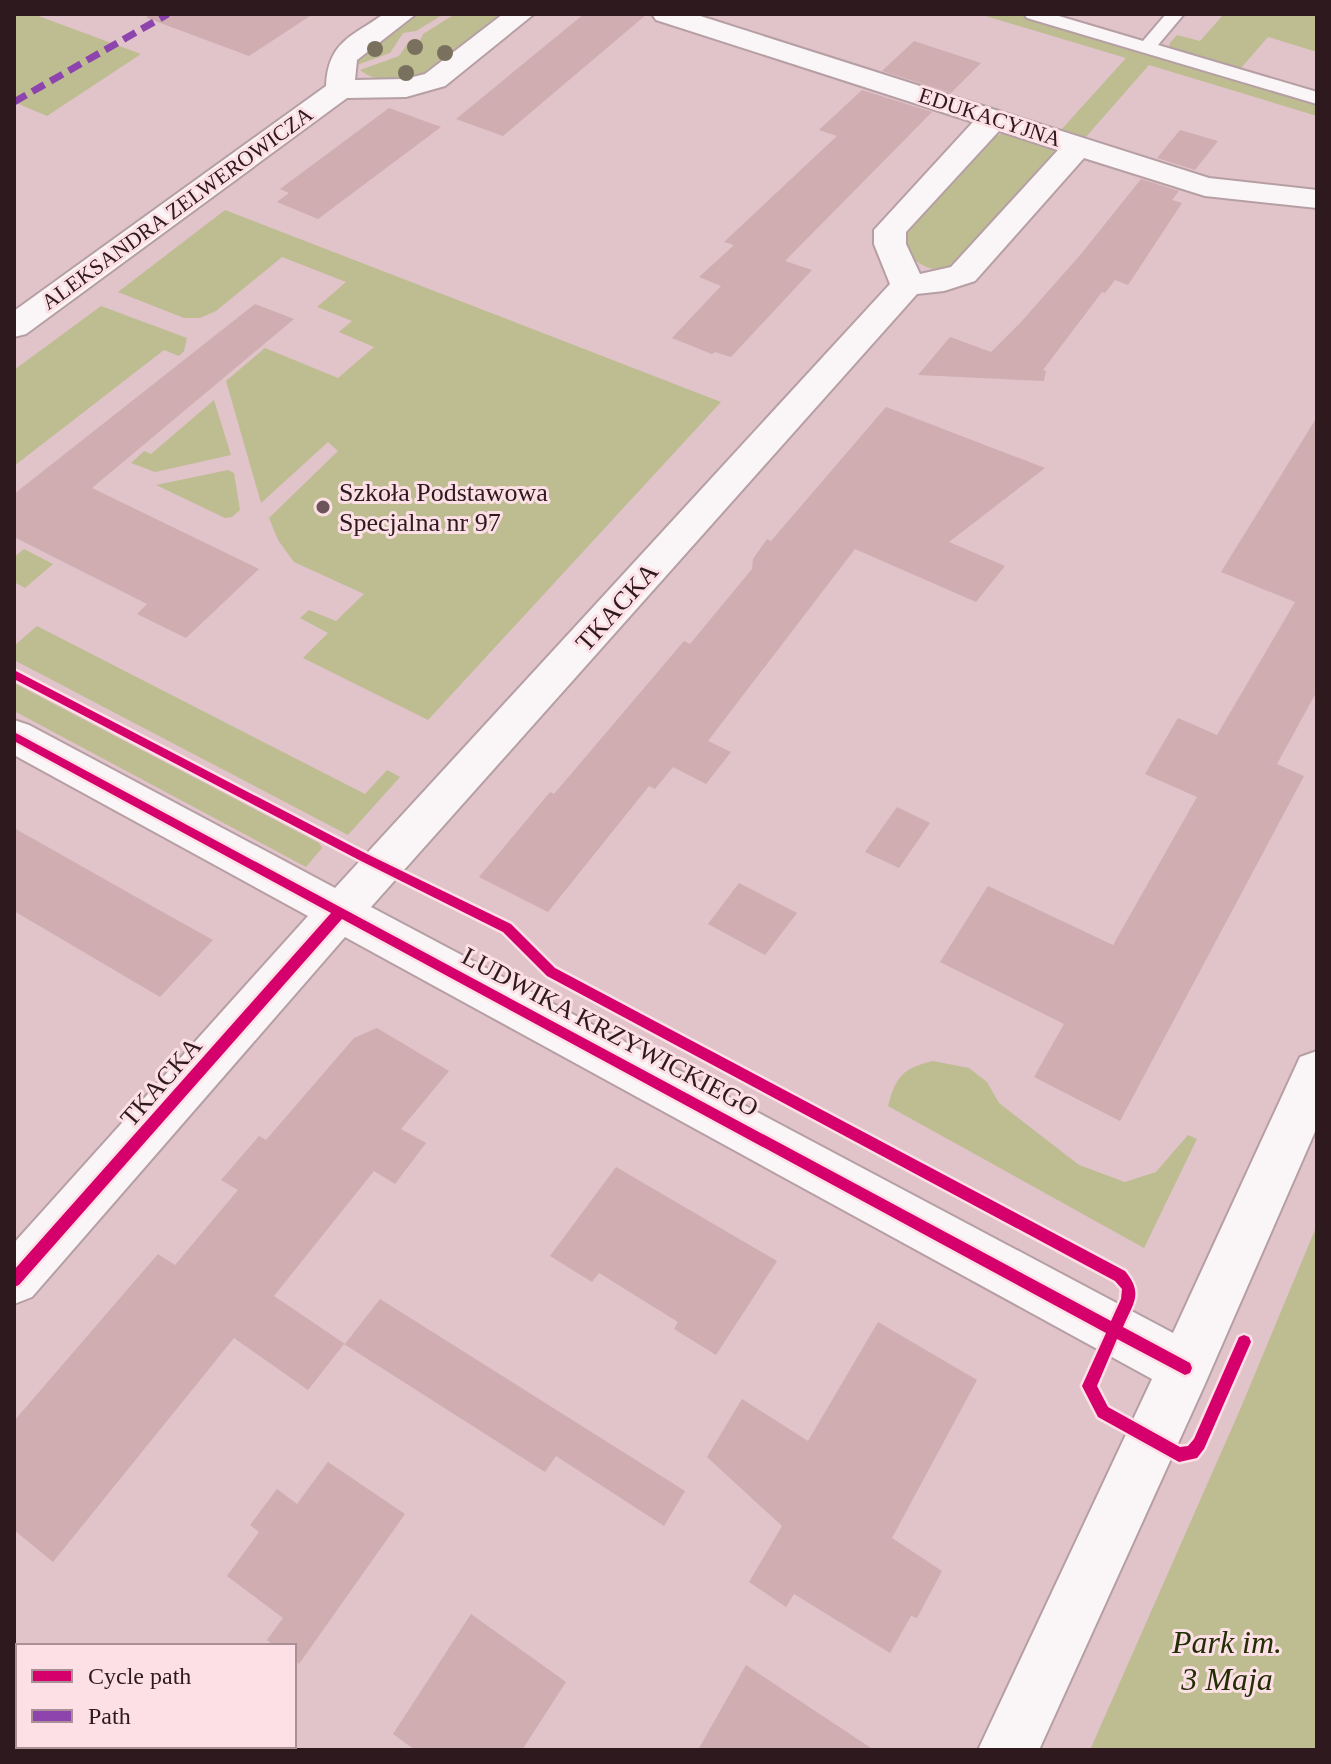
<svg xmlns="http://www.w3.org/2000/svg" width="1331" height="1764" font-family="'Times New Roman',serif">
  <style>
    .green { fill: #bdbd91 }
    .building { fill: #cfadb0 }
    .lines { fill: none; stroke-linecap: round; stroke-linejoin: round }
    .lane-casing { stroke: #b69fa4; stroke-width: 4 }
    .street-casing { stroke: #b69fa4; stroke-width: 4 }
    .lane { fill: #faf6f7; fill-rule: evenodd }
    .street { fill: #faf6f7; fill-rule: evenodd }
    .quiet { stroke: #8e44ad; stroke-width: 7; stroke-dasharray: 14 7; stroke-linecap: butt }
    .cycleway-casing { stroke: #fde0e6; stroke-width: 5 }
    .cycleway { fill: #d6006c; fill-rule: evenodd }
    .tree { fill: #79715d }
    .poi-dot { fill: #6c545a; stroke: #fde0e6; stroke-width: 3 }
    .labels { text-anchor: middle; dominant-baseline: central; stroke-width: 6; stroke-linejoin: round; paint-order: stroke }
    .far-street-label { font-size: 22px; fill: #2d191e; stroke: #fde0e6 }
    .poi-label { font-size: 26px; fill: #2d191e; stroke: #fde0e6; text-anchor: start }
    .street-label { font-size: 26px; fill: #2d191e; stroke: #fde0e6 }
    .near-park-label { font-size: 32px; font-style: italic; fill: #242e04; stroke: #fde0e6 }
  </style>
  <rect width="100%" height="100%" fill="#e1c3ca"/>
  <path class="green" d="M14 14H33L141 54 47 116 14 102Z
    M414 14H444L416 31 403 33 390 53 357 65 358 59Z
    M455 14H507C470 42 409 107 360 70L399 56 408 43 420 41 423 34Z
    M979 14H1018L1317 102V116L1149 65 1085 138 1061 130 1126 58Z
    M1224 14H1317V52L1268 37 1241 68 1230 67 1170 48 1169 44 1177 35 1200 41Z
    M1009 132 1049 142 1056 151 956 265C934 276 919 265 903 250L902 234 991 137Z
    M225 210 721 402 428 720 303 658 328 633 300 618 309 610 336 621 364 594 294 562 278 540 269 518 338 451 328 442 261 503 226 381 265 348 338 378 374 347 339 332 352 321 317 307 346 282 282 257 216 311 200 318H184L118 292Z
    M101 306 187 338 184 351 179 356 164 350 14 466V370Z
    M214 400 231 455 155 472 131 463 144 451 151 454Z
    M228 470 234 473 240 510 232 517 225 518 156 485Z
    M24 549 53 564 25 588 14 582V557Z
    M37 626 365 794 387 770 400 777 348 835 14 660V646Z
    M14 683 319 843 322 848 306 867 14 711Z
    M933 1061 969 1068 987 1082 999 1103 1079 1165 1125 1182 1156 1172 1188 1135 1197 1139 1144 1248 888 1106C896 1076 903 1068 933 1061Z
    M1317 1225V1750H1090L1239 1412Z"/>
  <path class="building" d="M147 14H313L249 56 147 18Z
    M584 14H647L503 136 456 119Z
    M914 41 981 63 951 93 882 71Z
    M862 90 932 112 785 261 812 270 731 357 715 352 712 354 672 338 721 286 699 277 734 245 724 242 837 136 819 130Z
    M389 108 441 127 318 219 277 202 289 193 280 189Z
    M1180 130 1218 141 1195 170 1157 158Z
    M1141 179 1179 191 1172 200 1182 203 1128 285 1115 280 1105 293 1102 292 1043 370 1046 371 1044 381 918 375 950 337 991 352 1021 322 1081 254Z
    M255 304 294 319 92 488 259 569 186 638 137 614 147 604 14 537V494Z
    M886 407 1045 468 949 542 1005 566 976 602 855 549 708 741 731 752 706 784 673 767 655 789 649 786 548 912 479 877 550 792 554 794 684 641 690 644 752 569 753 559 767 539 771 541Z
    M1317 417V691L1277 764 1304 776 1120 1121 1034 1077 1064 1024 940 962 988 886 1113 945 1197 797 1145 774 1178 718 1217 735 1295 602 1221 572Z
    M897 807 930 823 899 868 865 852Z
    M14 828 168 915 213 940 160 997 14 911Z
    M739 883 797 913 765 955 708 924Z
    M377 1028 449 1071 401 1129 426 1143 395 1184 374 1171 274 1296 345 1344 380 1299 685 1491 664 1526 556 1456 545 1472 344 1344 308 1390 234 1338 53 1562 14 1530V1421L158 1254 175 1265 238 1190 221 1180 259 1136 266 1140 354 1038Z
    M616 1167 777 1261 716 1355 674 1329 678 1322 599 1273 592 1282 550 1256Z
    M878 1322 977 1380 892 1538 942 1571 917 1618 911 1616 890 1653 794 1594 786 1607 749 1582 782 1526 707 1457 742 1399 808 1441Z
    M328 1462 405 1514 299 1664 294 1660V1646H275L267 1640 283 1618 227 1576 259 1532 250 1525 277 1489 297 1504Z
    M471 1614 566 1682 522 1750H415L393 1734Z
    M746 1665 874 1750H698Z"/>
  <g class="lines">
    <defs>
      <path id="lane" d="M1024 14H1052L1143 41 1166 14H1184L1158 45 1317 92V104L1027 18Z
        M225 1746H267L268 1750H227Z"/>
      <path id="street" d="M384 14H416L357 60 355 80 405 79 425 74 503 14H534L445 86 406 97 347 98 26 334 14 337V311L326 86C328 42 351 37 384 14Z
        M652 14H694L1209 178 1317 190V208L1205 196 1084 158 975 281 944 291 917 294 371 907 1173 1333 1300 1057 1317 1051V1127L1204 1386 1039 1750H978L1152 1379 345 937 32 1297 14 1304V1243L308 916 14 755V720L29 725 335 888 890 284 874 244V230L973 122 656 20ZM999 131 1058 150 951 267 920 274 906 244V232Z"/>
    </defs>
    <use href="#lane" class="lane-casing"/>
    <use href="#street" class="street-casing"/>
    <use href="#lane" class="lane"/>
    <use href="#street" class="street"/>
    <path class="quiet" d="M14 102 168 14"/>
    <defs>
      <path id="cycleway" d="M14 670 367 854 511 924 555 968 1125 1271C1144 1294 1133 1303 1123 1327L1190 1363 1192 1368 1190 1373 1185 1375 1117 1339 1097 1386 1108 1407 1180 1447 1188 1446 1194 1439 1239 1337 1244 1335 1249 1337 1251 1342 1204 1449 1197 1458 1179 1462 1098 1417 1082 1386 1106 1333 342 919 19 1285 14 1287V1270L331 913 14 741V732L1111 1321 1121 1299 1122 1289 1115 1281 547 976 503 932 359 860 14 679Z"/>
    </defs>
    <use href="#cycleway" class="cycleway-casing"/>
    <use href="#cycleway" class="cycleway"/>
  </g>
  <g class="tree">
    <circle cx="415" cy="47" r="8"/>
    <circle cx="375" cy="49" r="8"/>
    <circle cx="445" cy="53" r="8"/>
    <circle cx="406" cy="73" r="8"/>
  </g>
  <circle class="poi-dot" cx="323" cy="507" r="8"/>
  <g class="labels">
    <g class="far-street-label">
      <text transform="translate(990 117) rotate(18)">EDUKACYJNA</text>
      <text transform="translate(177 208) rotate(-36)">ALEKSANDRA ZELWEROWICZA</text>
    </g>
    <g class="poi-label">
      <text x="339" y="492">Szkoła Podstawowa<tspan x="339" dy="30">Specjalna nr 97</tspan></text>
    </g>
    <g class="street-label">
      <text transform="translate(617 607) rotate(-48)">TKACKA</text>
      <text transform="translate(610 1032) rotate(28)">LUDWIKA KRZYWICKIEGO</text>
      <text transform="translate(161 1082) rotate(-49)">TKACKA</text>
    </g>
    <g class="near-park-label">
      <text x="1227" y="1642">Park im.<tspan x="1227" dy="37">3 Maja</tspan></text>
    </g>
  </g>
  <rect width="1331" height="1764" fill="none" stroke="#2d191e" stroke-width="32"/>
  <rect x="16" y="1644" width="280" height="104" fill="#fde0e6" stroke="#aa9096" stroke-width="2"/>
  <rect x="32" y="1670" width="40" height="12" fill="#d6006c" stroke="#aa9096" stroke-width="2"/>
  <text x="88" y="1684" font-size="24" fill="#2d191e">Cycle path</text>
  <rect x="32" y="1710" width="40" height="12" fill="#8e44ad" stroke="#aa9096" stroke-width="2"/>
  <text x="88" y="1724" font-size="24" fill="#2d191e">Path</text>
</svg>
